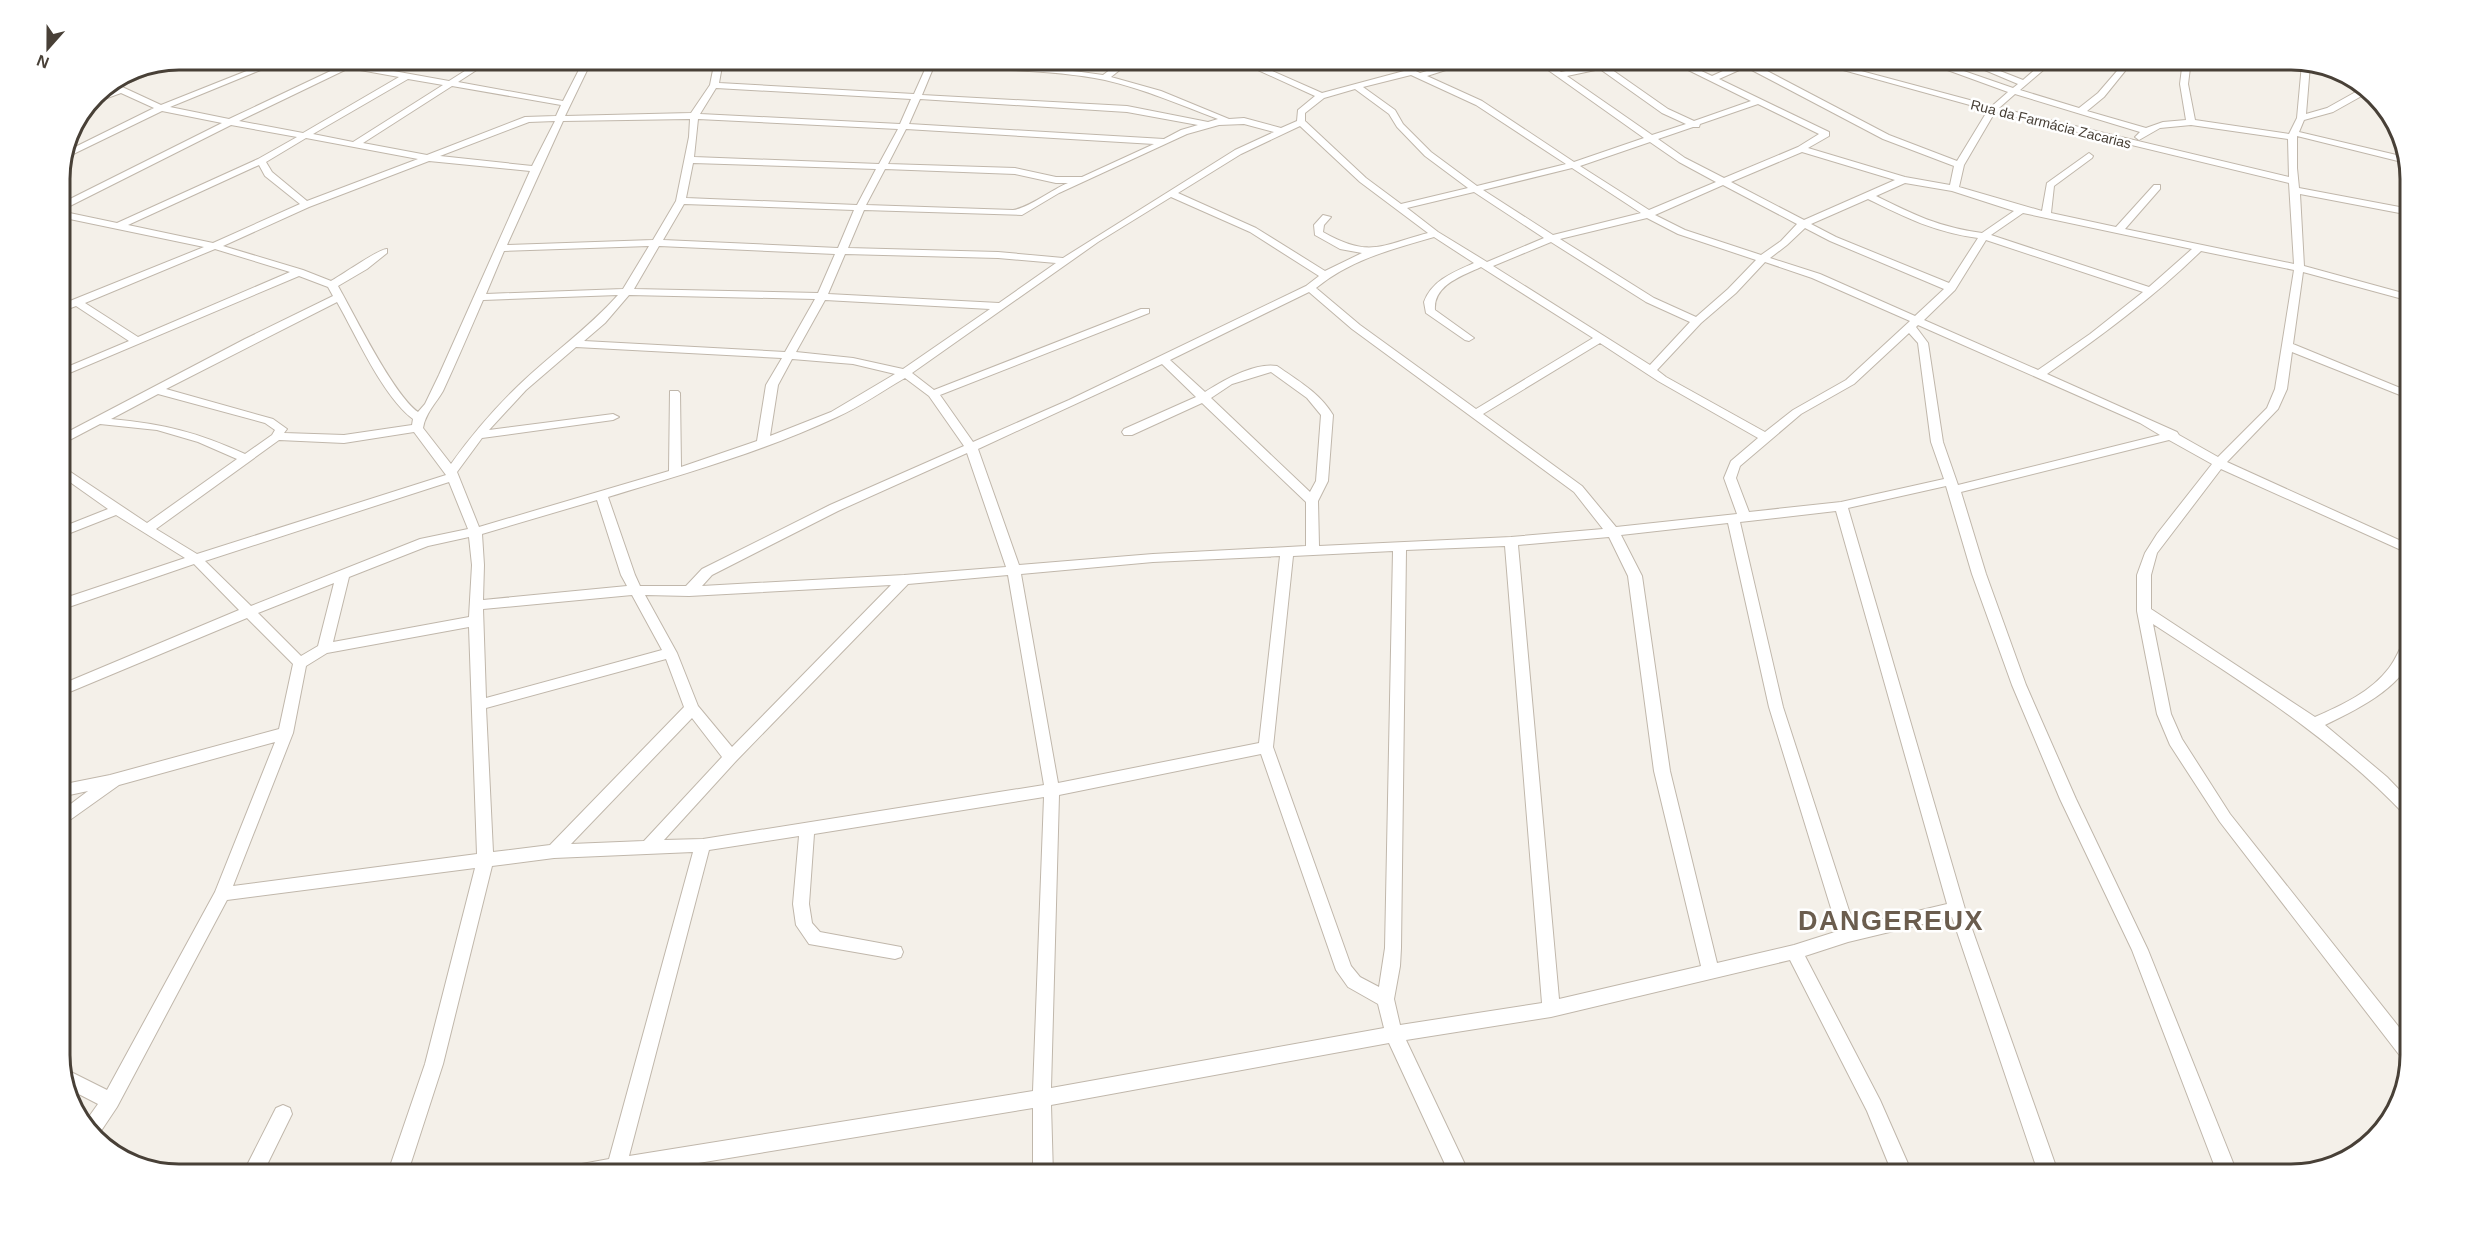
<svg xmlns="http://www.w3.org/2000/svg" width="2470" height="1235" font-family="Helvetica,sans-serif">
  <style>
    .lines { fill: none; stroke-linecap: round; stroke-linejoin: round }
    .street-casing { stroke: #c0b7ab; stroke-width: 2 }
    .street { fill: #fff; fill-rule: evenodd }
    .labels { text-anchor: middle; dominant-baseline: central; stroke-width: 5; stroke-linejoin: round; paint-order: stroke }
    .far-street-label { font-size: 14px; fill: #484037; stroke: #fff }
    .near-district-label { font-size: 27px; font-weight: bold; letter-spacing: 1.5px; fill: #6b5d4e; stroke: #fff }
    .rim { fill: none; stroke: #484037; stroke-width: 3 }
  </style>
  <rect width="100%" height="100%" fill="#f4f0e9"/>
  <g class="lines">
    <defs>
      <path id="street" d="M184 60 120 86 161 105 274 60H285L170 107 229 119 339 67 312 60 349 63 449 81 482 60H492L458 82 563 101 584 60H592L565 116 691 113 710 85 715 60H723L719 83 914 94 927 65 885 62 881 60C953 60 1029 64 1103 75L1123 60H1132L1111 77 1161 91 1229 119 1244 118 1281 128 1297 121 1298 110 1315 96 1236 60H1247L1322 93 1404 71 1382 60H1393L1420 73 1464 60H1477L1427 76 1482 101 1574 162 1644 138 1534 60H1543L1561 72 1621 60H1637L1608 67 1668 109 1694 121 1751 101 1668 60H1678L1712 76 1747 60H1757L1752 63 1889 135 1957 161 1988 110 1807 60H1820L1992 106 2008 92 1920 60H1932L2013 88 2018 84 1961 60H1972L2023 80 2046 60H2055L2020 90 2079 108 2098 93 2117 71 2089 60C2102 60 2116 61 2125 71L2104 97 2087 111 2146 128 2163 122 2186 120 2180 84 2183 60H2191L2188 84 2195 120 2289 134 2297 118 2302 64 2310 65 2306 114 2327 108 2361 89 2367 93 2333 112 2304 120 2299 132 2405 157 2406 163 2297 136V168L2299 188 2410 209V215L2300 194 2304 266 2410 295V301L2303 272 2293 344 2410 392V399L2292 352 2287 389 2278 409 2227 462 2410 545V554L2221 469 2157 553 2151 575V609L2315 717C2342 705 2371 692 2389 668 2396 659 2400 648 2405 639L2410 637C2410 643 2411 650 2410 656 2405 687 2350 713 2325 725L2387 777 2410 801V817L2405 815C2330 736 2243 683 2153 624L2171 714 2182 739 2230 814 2410 1041 2408 1063 2404 1061 2220 822 2170 745 2157 714 2137 611V575L2145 553 2157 534 2212 464 2169 440 1961 492 1986 574 2026 685 2076 799 2148 950 2238 1175H2218L2132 950 2060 799 2012 685 1972 574 1946 486 1848 508 1965 909 2059 1175H2039L1952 917 1848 942 1805 956 1880 1100 1913 1175H1893L1867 1111 1790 960 1551 1017 1406 1040 1470 1175H1450L1389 1043 1051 1105 1053 1175H1033V1108L625 1175H557L560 1168 609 1159 693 852 554 858 492 866 443 1064 407 1175H387L425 1064 475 868 227 900 117 1107 97 1137 83 1125 98 1104 69 1089 63 1070 71 1072 107 1090 215 892 275 742 119 785 60 827V812L88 791 60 797V785L110 775 279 729 293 664 247 618 60 696V685L239 610 194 564 60 610V584L65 586 71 596 185 558 116 515 60 537V528L108 509 60 475V465L147 523 237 459 198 442 157 430 100 424 60 445V436L245 339 333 296 328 287 299 276 60 377V370L129 341 76 306 60 312V305L204 247 60 217V211L117 223 258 159 297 137 231 125 60 211V204L222 123 162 111 63 159 65 152 154 108 121 93 88 105 93 99 115 90 108 87 113 83 165 63ZM934 66C988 70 1053 69 1105 80 1144 89 1181 105 1218 119L1208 122 1127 106 922 95ZM1746 67 1883 139 1954 166 1950 185 1905 177 1808 148 1829 136V132L1719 79ZM349 68 399 77 303 133 239 121ZM1600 69 1662 113 1686 124 1652 135 1567 76ZM1411 75 1476 105 1566 164 1477 186 1431 152 1403 124 1395 110 1363 87ZM408 79 443 85 353 142 313 134ZM452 86 561 105 556 116 525 117 427 155 363 143ZM716 88 911 99 900 124 700 114ZM1355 89 1389 114 1397 127 1425 156 1468 188 1401 204 1366 178 1305 121V113L1324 98ZM2015 94 2140 132 2135 137 2139 140 2160 128 2191 125 2288 139 2289 177 1999 108ZM920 99 1127 112 1198 125 1181 130 1164 139 909 124ZM1758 104 1819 134 1798 147 1724 178 1685 158 1658 139 1693 127H1699L1700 124ZM1995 112 2289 183 2294 264 2125 229 2160 189V185H2154L2116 227 2051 213 2054 186 2092 158 2093 156 2089 153 2047 183 2042 211 1959 187 1964 165ZM690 119 689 137 676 201 653 240 507 245 563 121ZM698 119 898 129 879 164 694 157ZM555 121 532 166 440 156 529 122ZM1244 124 1274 132 1235 150 1063 258 998 252 848 248 864 210 1022 215 1059 193 1187 134 1219 125ZM1300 126 1360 182 1428 233C1380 246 1369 258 1323 232L1324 225 1331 217 1323 215 1314 225 1315 235 1340 249 1362 253 1325 271 1256 228 1178 193 1241 154ZM906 129 1154 144 1082 177H1056L1015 168 888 164ZM306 138 418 159 307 201 272 172 266 162ZM1650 142 1679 162 1716 182 1649 210 1580 166ZM1802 152 1895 180 1804 220 1731 182ZM429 161 530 171 439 375 425 404 418 412C393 394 355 316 338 286L367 269 387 253V249C380 248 342 275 331 281L303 270 223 246 309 207ZM693 163 876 169 857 205 686 198ZM259 165 265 176 300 204 213 243 128 225ZM1572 168 1641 213 1553 235 1483 190ZM885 169 1015 174 1056 183H1068C1051 190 1029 208 1013 210L866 205ZM1905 183 1952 191 2014 211 1982 233C1938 227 1915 215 1876 196ZM1723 185 1797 224 1781 241 1761 255 1685 230 1655 215ZM1474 192 1544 238 1487 262 1438 232 1407 208ZM1171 197 1250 232 1319 276 1306 286 1069 400 973 442 940 395 1149 313V309H1141L934 390 912 373 1098 242ZM1868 199C1907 218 1934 232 1978 238L1949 283 1836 237 1811 224ZM684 204 854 210 838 248 663 240ZM2023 213 2192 249 2149 287 1991 235ZM1647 218 1678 234 1756 260 1728 289 1696 317 1654 298 1560 239ZM1805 228 1830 241 1944 289 1915 316 1820 274 1770 258 1787 245ZM1434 237 1474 263C1454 272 1432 280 1424 302L1426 313 1465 340 1469 341 1474 338 1435 310C1433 285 1462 276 1481 267L1593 338 1476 409 1360 325 1316 288C1350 260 1392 249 1434 237ZM1986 240 2143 292 2090 334 2038 370 1924 320 1955 290ZM1551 242 1646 302 1690 322 1650 365 1493 266ZM649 246 623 289 486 294 504 251ZM659 246 835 254 818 293 634 289ZM215 249 290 272 138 337 85 303ZM2201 251 2294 270 2275 389 2267 408 2218 457 2179 435 2177 432 2047 374C2101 336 2154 297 2201 251ZM845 254 998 258 1056 263 999 303 828 294ZM1765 262 1812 278 1910 321 1846 380 1793 410 1765 432 1666 377 1657 370 1701 323 1736 293ZM1309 292 1352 329 1574 492 1603 529 1511 537 1319 546 1318 501 1328 481 1333 415C1320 393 1297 380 1277 366 1255 362 1222 381 1205 392L1170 360ZM618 295C588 329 551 354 518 386 493 410 471 436 451 464L423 428C425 414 436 403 443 391 457 361 470 330 483 300ZM629 295 815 299 785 352 584 341 605 323ZM825 300 990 309 903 369 853 358 796 352ZM337 302C356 335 383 397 413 419L412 425 344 435 284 433 287 429 273 419 166 389ZM1918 325 2140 423 2160 435 1958 485 1943 442 1928 343 1916 327ZM1909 333 1918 343 1931 442 1944 479 1841 502 1749 512 1736 478 1740 466 1801 414 1854 384ZM1600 343 1658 381 1758 438 1731 461 1724 478 1737 514 1616 527 1582 486 1483 414ZM576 347 782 358 766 385 757 441 681 467 680 393 678 391H670L669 471 479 527 457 472 482 438 613 420 619 417 613 414 489 430 526 390ZM792 359 853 364 895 374 831 412 770 436 778 385ZM1162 364 1196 397 1124 429 1122 432 1124 435H1132L1202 403 1306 502V546L1153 554 1019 565 978 449ZM1271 372 1307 398 1321 415 1316 481 1310 492 1211 398 1232 384ZM905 378 929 396 964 446 830 505 702 569 686 586H640L635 575 608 497C685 474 764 451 837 417 860 407 882 391 905 378ZM158 394 265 423 275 430 272 435 245 454C197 432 164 424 111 419ZM414 432 446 475 197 554 156 529 279 440 344 443ZM967 453 1006 567 904 575 702 586 712 575 838 511ZM449 482 468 529 420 539 251 606 205 561ZM597 500 621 575 627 586 483 600 484 565 482 534ZM1836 511 1947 904 1854 926 1783 707 1740 522ZM1728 523 1769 707 1838 931 1794 945 1717 963 1670 771 1642 576 1621 535ZM469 537 472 565 469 617 333 642 349 577 428 546ZM1609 537 1628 576 1654 771 1701 966 1559 999 1518 545ZM1505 546 1542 1003 1400 1025 1394 999 1400 966 1401 948 1406 550ZM1393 551 1385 948 1379 987 1360 977 1351 966 1273 747 1293 556ZM1280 556 1259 743 1058 783 1021 574 1153 562ZM1008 575 1044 785 703 839 664 840 736 761 908 584ZM334 583 318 646 301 656 258 613ZM891 585 732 747 698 706 677 653 645 595 689 596ZM632 595 662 650 486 698 483 609ZM469 627 477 854 233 886 293 733 306 666 327 653ZM666 659 684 707 550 845 493 852 486 708ZM692 718 722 757 644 841 571 844ZM1261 754 1336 970 1348 987 1378 1004 1384 1028 1051 1088 1059 795ZM1044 797 1033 1091 629 1156 709 850 799 836 793 904 796 925 809 944 895 959 901 957 903 952 901 947 820 932 812 923 809 904 814 834Z
        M283 1105 290 1108 292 1114 262 1175H242L276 1108Z"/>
    </defs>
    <use href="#street" class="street-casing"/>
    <use href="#street" class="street"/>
  </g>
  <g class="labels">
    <g class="far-street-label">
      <text transform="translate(2051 124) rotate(14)">Rua da Farmácia Zacarias</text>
    </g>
    <g class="near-district-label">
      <text x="1891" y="921">DANGEREUX</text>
    </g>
  </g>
  <path d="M0 0H2470V1235H0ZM179 70H2291A109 109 0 0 1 2400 179V1055A109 109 0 0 1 2291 1164H179A109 109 0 0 1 70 1055V179A109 109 0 0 1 179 70Z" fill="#fff" fill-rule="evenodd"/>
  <path class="rim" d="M179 70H2291A109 109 0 0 1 2400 179V1055A109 109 0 0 1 2291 1164H179A109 109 0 0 1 70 1055V179A109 109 0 0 1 179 70Z"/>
  <g transform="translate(48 48) rotate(201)" stroke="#ffffff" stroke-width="4.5" paint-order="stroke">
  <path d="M0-4.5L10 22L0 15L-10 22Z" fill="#484037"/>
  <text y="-9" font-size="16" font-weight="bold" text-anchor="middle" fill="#484037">N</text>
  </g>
</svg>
